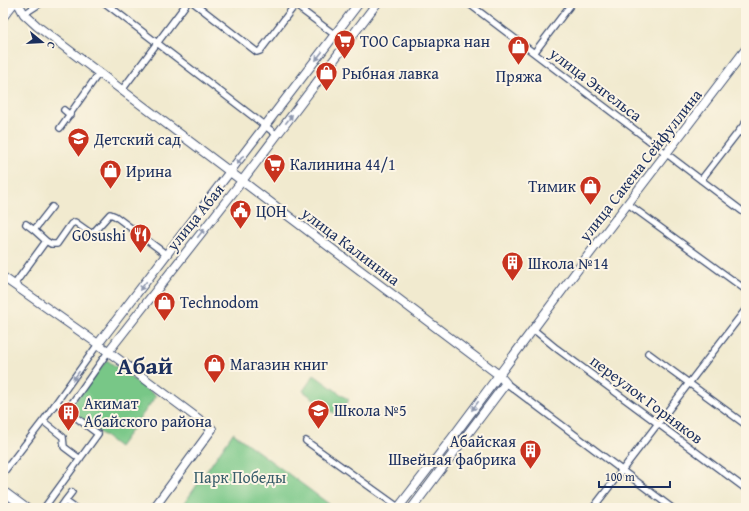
<svg xmlns="http://www.w3.org/2000/svg" width="749" height="511" font-family="'Gentium Book Plus',serif">
  <style>
    .green { fill: #78c787; stroke: #4a7b72 }
    .lines { fill: none; stroke-linecap: round; stroke-linejoin: round }
    .street-casing { stroke: #3b4b6f; stroke-width: 8 }
    .secondary-casing { stroke: #3b4b6f; stroke-width: 10 }
    .street { stroke: #fff; stroke-width: 5.5 }
    .secondary { stroke: #fff; stroke-width: 8 }
    .oneway { fill: #8d97ae }
    .labels { text-anchor: middle; dominant-baseline: central; stroke-width: 4; stroke-linejoin: round; paint-order: stroke }
    .poi-label { font-size: 16px; fill: #1b2f5e; stroke: #fcf5e5; text-anchor: start }
    .street-label { font-size: 16px; fill: #1b2f5e; stroke: #fcf5e5 }
    .park-label { font-size: 16px; fill: #375d6a; stroke: #fcf5e5 }
    .town-label { font-size: 24px; font-weight: bold; fill: #1b2f5e; stroke: #fcf5e5 }
  </style>
  <rect width="100%" height="100%" fill="#fcf5e5"/>
  <filter id="ink" filterUnits="userSpaceOnUse"><feTurbulence type="fractalNoise" baseFrequency=".025" numOctaves="2"/><feDisplacementMap in="SourceGraphic" scale="8" xChannelSelector="R" yChannelSelector="G"/><feConvolveMatrix kernelMatrix="1 2 1 2 8 2 1 2 1" color-interpolation-filters="sRGB"/></filter>
  <filter id="wash" filterUnits="userSpaceOnUse"><feTurbulence type="fractalNoise" baseFrequency=".012" numOctaves="4" result="noise"/><feDisplacementMap in="SourceGraphic" scale="16" xChannelSelector="R" yChannelSelector="G"/><feGaussianBlur stdDeviation="0.9" result="paint"/><feColorMatrix in="noise" values="0 0 0 0 0 0 0 0 0 0 0 0 0 0 0 0 0 1.4 0 .05"/><feComposite in="paint" operator="in"/></filter>
  <g filter="url(#wash)">
    <rect width="100%" height="100%" fill="#f1eacf"/>
    <path class="green" d="M107 360 156 396 119 447 69 409Z
      M314 375 349 400 338 416 303 391Z
      M233 433 325 501 334 508H181Z"/>
  </g>
  <g filter="url(#ink)">
    <g class="lines">
      <defs>
        <path id="street" d="M105 3 277 135
          M194 3 257 52 260 51 295 5 335 35 346 45
          M468 3 746 214
          M24 14 41 3
          M534 53 572 3
          M122 90 187 3
          M64 110 70 115
          M60 128 99 73
          M739 131 746 136
          M701 180 746 122
          M628 204 746 290
          M26 224 34 230
          M46 241 34 230 52 207
          M14 285 46 241 51 244H57L71 224 75 222 92 234 110 214 115 216 167 255
          M533 329 556 348 746 489
          M648 353 746 425
          M506 383 672 508
          M67 410 108 352
          M306 441 398 507
          M80 459 64 447 63 437 43 421 98 344
          M3 473 43 421
          M72 492 65 501 75 508
          M44 508 98 434 57 403
          M60 508 65 501
          M593 508 746 309"/>
        <path id="secondary" d="M18 3 24 14 37 26 499 375 506 383 412 508
          M3 17 14 3
          M3 277 98 344 212 429 154 508
          M98 344 359 3
          M108 352 242 181 377 3
          M3 491 26 508
          M3 506 5 508
          M398 508 452 438 590 253 746 49"/>
      </defs>
      <use href="#street" class="street-casing"/>
      <use href="#secondary" class="secondary-casing"/>
      <use href="#street" class="street"/>
      <use href="#secondary" class="secondary"/>
    </g>
    <defs><path id="oneway-solid" d="M-6-.8H1V-3.2L6.5 0L1 3.2V.8H-6Z"/></defs>
    <g class="oneway">
      <use href="#oneway-solid" transform="translate(319 56) rotate(127)"/>
      <use href="#oneway-solid" transform="translate(289 119) rotate(-53)"/>
      <use href="#oneway-solid" transform="translate(240 160) rotate(127)"/>
      <use href="#oneway-solid" transform="translate(201 233) rotate(-52)"/>
      <use href="#oneway-solid" transform="translate(143 286) rotate(128)"/>
      <use href="#oneway-solid" transform="translate(76 376) rotate(125)"/>
      <use href="#oneway-solid" transform="translate(475 406) rotate(127)"/>
    </g>
  </g>
  <defs>
    <symbol id="supermarket-pin" viewBox="-11 -11 22 30"><path d="M0 17L-7.5 6A9.5 9.5 0 1 1 7.5 6Z" fill="#c8321e" stroke="#fcf5e5"/><path d="M-6-5.5h2.5l.6 2H6L4.5 2H-2.5L-4.4-4H-6ZM-1.5 3.2a1.3 1.3 0 1 0 .1 0ZM3 3.2a1.3 1.3 0 1 0 .1 0Z" fill="#fff"/></symbol>
    <symbol id="shop-pin" viewBox="-11 -11 22 30"><path d="M0 17L-7.5 6A9.5 9.5 0 1 1 7.5 6Z" fill="#c8321e" stroke="#fcf5e5"/><path d="M-5-2.5h2.3a2.7 3.5 0 0 1 5.4 0H5L5.5 6h-11ZM-1.5-2.5h3a1.5 2.3 0 0 0-3 0Z" fill="#fff"/></symbol>
    <symbol id="school-pin" viewBox="-11 -11 22 30"><path d="M0 17L-7.5 6A9.5 9.5 0 1 1 7.5 6Z" fill="#c8321e" stroke="#fcf5e5"/><path d="M0-5L7-2L0 1L-7-2ZM-4 1L0 2.5L4 1V4Q0 6-4 4Z" fill="#fff"/></symbol>
    <symbol id="civic-pin" viewBox="-11 -11 22 30"><path d="M0 17L-7.5 6A9.5 9.5 0 1 1 7.5 6Z" fill="#c8321e" stroke="#fcf5e5"/><path d="M-.6-6.5H3V-4.5H.6V-3L4-1V1h2V6H-6V1h2V-1L-.6-3ZM-1.2 2.5V6h2.4V2.5Z" fill="#fff"/></symbol>
    <symbol id="restaurant-pin" viewBox="-11 -11 22 30"><path d="M0 17L-7.5 6A9.5 9.5 0 1 1 7.5 6Z" fill="#c8321e" stroke="#fcf5e5"/><path d="M-5-6h1v4h1v-4h1v4h1v-4h1v5L-1.5 .5V6h-2V.5L-5-1ZM5-6V6H3V1.5H1.5Q1.5-4 5-6Z" fill="#fff"/></symbol>
    <symbol id="building-pin" viewBox="-11 -11 22 30"><path d="M0 17L-7.5 6A9.5 9.5 0 1 1 7.5 6Z" fill="#c8321e" stroke="#fcf5e5"/><path d="M-4-6H4V6H1V3H-1V6H-4ZM-2.5-4.3h1.7v1.8h-1.7ZM.8-4.3h1.7v1.8H.8ZM-2.5-1h1.7V.8h-1.7ZM.8-1h1.7V.8H.8Z" fill="#fff"/></symbol>
  </defs>
  <g fill-rule="evenodd">
    <use href="#supermarket-pin" x="332" y="28" width="25" height="34"/>
    <use href="#shop-pin" x="506" y="34" width="25" height="34"/>
    <use href="#shop-pin" x="314" y="60" width="25" height="34"/>
    <use href="#school-pin" x="66" y="126" width="25" height="34"/>
    <use href="#supermarket-pin" x="262" y="152" width="25" height="34"/>
    <use href="#shop-pin" x="98" y="158" width="25" height="34"/>
    <use href="#shop-pin" x="578" y="174" width="25" height="34"/>
    <use href="#civic-pin" x="228" y="198" width="25" height="34"/>
    <use href="#restaurant-pin" x="128" y="222" width="25" height="34"/>
    <use href="#building-pin" x="500" y="250" width="25" height="34"/>
    <use href="#shop-pin" x="152" y="290" width="25" height="34"/>
    <use href="#shop-pin" x="202" y="352" width="25" height="34"/>
    <use href="#school-pin" x="306" y="398" width="25" height="34"/>
    <use href="#building-pin" x="56" y="400" width="25" height="34"/>
    <use href="#building-pin" x="518" y="438" width="25" height="34"/>
  </g>
  <g class="labels">
    <g class="poi-label">
      <text x="360" y="41">ТОО Сарыарка нан</text>
      <text x="342" y="73">Рыбная лавка</text>
      <text x="519" y="76" text-anchor="middle">Пряжа</text>
      <text x="94" y="139">Детский сад</text>
      <text x="290" y="164">Калинина 44/1</text>
      <text x="126" y="171">Ирина</text>
      <text x="576" y="186" text-anchor="end">Тимик</text>
      <text x="256" y="211">ЦОН</text>
      <text x="126" y="235" text-anchor="end">GOsushi</text>
      <text x="528" y="263">Школа №14</text>
      <text x="180" y="302">Technodom</text>
      <text x="230" y="364">Магазин книг</text>
      <text x="84" y="403">Акимат<tspan x="84" dy="18">Абайского района</tspan></text>
      <text x="334" y="410">Школа №5</text>
      <text x="516" y="441" text-anchor="end">Абайская<tspan x="516" dy="18">Швейная фабрика</tspan></text>
    </g>
    <g class="street-label">
      <text transform="translate(596 84) rotate(37)">улица Энгельса</text>
      <text transform="translate(640 165) rotate(-52)">улица Сакена Сейфуллина</text>
      <text transform="translate(195 217) rotate(-51)">улица Абая</text>
      <text transform="translate(351 246) rotate(37)">улица Калинина</text>
      <text transform="translate(647 399) rotate(37)">переулок Горняков</text>
    </g>
    <g class="park-label">
      <text x="240" y="477">Парк Победы</text>
    </g>
    <g class="town-label">
      <text x="145" y="365">Абай</text>
    </g>
  </g>
  <rect width="749" height="511" fill="none" stroke="#fcf5e5" stroke-width="16"/>
  <g transform="translate(42 42) rotate(108)" stroke="#fcf5e5" stroke-width="3" paint-order="stroke">
  <path d="M0-3L7 15L0 10L-7 15Z" fill="#1b2f5e"/>
  <text y="-6" font-size="11" font-weight="bold" text-anchor="middle" fill="#1b2f5e">С</text>
  </g>
  <path d="M599 481v6h71v-6" fill="none" stroke="#1b2f5e" stroke-width="2"/>
  <text x="605" y="481" font-size="12" fill="#1b2f5e" stroke="#fcf5e5" stroke-width="3" paint-order="stroke">100 m</text>
</svg>
